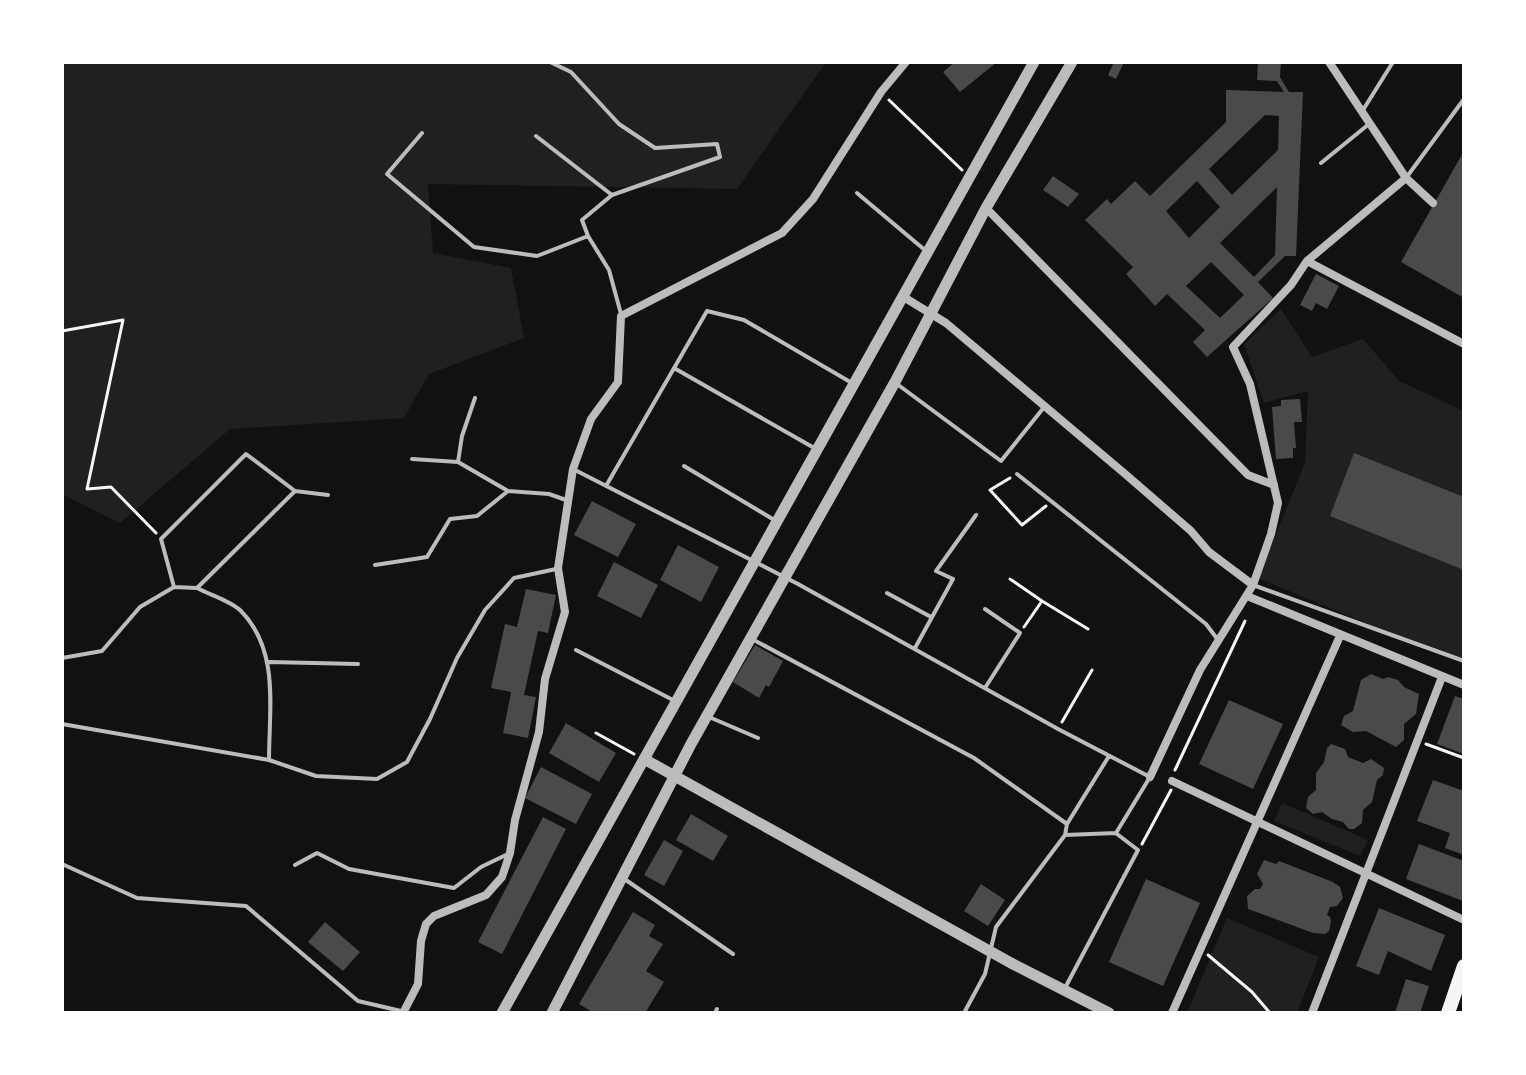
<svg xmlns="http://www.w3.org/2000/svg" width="1526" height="1075" font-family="Cabin,sans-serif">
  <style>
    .green { fill: #202020 }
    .building { fill: #4a4a4a; fill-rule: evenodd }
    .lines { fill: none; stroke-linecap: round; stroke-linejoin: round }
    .path { stroke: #f5f5f5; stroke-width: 3 }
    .service { stroke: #bcbcbc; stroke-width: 4 }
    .minor { stroke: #bcbcbc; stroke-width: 8 }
    .tertiary { stroke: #bcbcbc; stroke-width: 11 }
    .primary { stroke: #f5f5f5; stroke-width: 14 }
  </style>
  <rect width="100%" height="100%" fill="#111"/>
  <path class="green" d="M62 62H826L737 189 428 184 433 253 511 268 524 338 429 374 404 418 230 429 120 523 62 494Z
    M1281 309 1312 357 1363 339 1399 381 1464 411V664L1258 578 1305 463 1308 391 1264 403 1244 344Z
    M1282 803 1368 840 1360 856 1274 821Z
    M1227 918 1319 957 1297 1013H1187Z"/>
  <path class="building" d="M955 62H997L960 92 943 72Z
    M1114 62H1124L1116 79 1108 75Z
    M1258 62H1281L1280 77 1289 92H1303L1296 256H1285L1258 282 1273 298 1207 357 1193 342 1205 330 1167 294 1155 306 1126 274 1133 267 1085 220 1107 199 1111 204 1135 181 1150 196 1226 122V90L1284 92 1277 81 1257 80ZM1265 115 1279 116 1278 150 1232 195 1209 169ZM1197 181 1220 207 1189 238 1166 211ZM1277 187 1275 255 1254 277 1220 243ZM1211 262 1244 295 1220 318 1186 286Z
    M1464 151V298L1401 262Z
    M1053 176 1079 194 1068 207 1043 190Z
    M1316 274 1339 286 1327 309 1316 303 1312 311 1300 305Z
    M1300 399 1302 422H1294L1296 448H1293V458L1276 459 1272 407 1281 406V400Z
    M1354 453 1464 497V570L1330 516Z
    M592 501 636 524 618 557 574 535Z
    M678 545 719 567 701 602 660 580Z
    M614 562 658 585 641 618 597 596Z
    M526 589 556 595 548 633 538 631 524 695 536 697 528 738 503 733 511 692 491 688 505 624 517 627Z
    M755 645 783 661 769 687 766 685 759 698 733 682Z
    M1371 674 1383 679 1388 677 1398 680 1404 687 1419 694 1416 714 1404 724V740L1396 747 1366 731 1353 732 1341 725 1344 716 1353 711 1361 680Z
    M1455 696 1464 699V754L1437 744Z
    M1229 700 1283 724 1253 789 1199 764Z
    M566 723 616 753 599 782 549 753Z
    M1331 744 1345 749 1348 757 1363 763 1371 759 1384 768 1383 775 1377 780 1372 802 1363 810 1362 823 1354 829H1349L1343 822 1332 819 1322 812 1313 814 1306 808 1308 797 1316 790V773L1324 762 1327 748Z
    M541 767 592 794 576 824 525 798Z
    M1433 780 1464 791V855L1445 848 1450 833 1417 821Z
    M691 814 728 836 713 861 676 840Z
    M543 817 566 829 502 954 478 942Z
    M664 840 683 851 664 886 644 875Z
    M1419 844 1464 861 1463 901 1406 879Z
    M1264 860 1276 864 1279 861 1333 882 1340 887 1343 898 1337 906 1330 907 1327 915 1330 917 1331 921 1329 931 1325 934 1313 933 1248 909 1247 896 1255 889H1260L1263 884 1257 874Z
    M1146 879 1200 903 1163 986 1109 962Z
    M981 884 1005 900 988 926 964 911Z
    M1379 908 1445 935 1431 971 1388 951 1379 975 1356 966Z
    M633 912 655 925 649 936 663 944 646 971 664 982 645 1013H594L579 1004Z
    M325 922 360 952 343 971 308 942Z
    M1406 979 1429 986 1420 1013H1395Z"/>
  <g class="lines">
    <path class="path" d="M889 100 962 170
      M62 331 123 320 87 489 111 487 156 533
      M1010 478 990 490 1022 525 1046 506
      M1010 579 1042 601
      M1024 627 1042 601 1088 629
      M1062 722 1092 670
      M596 733 634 754
      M1426 744 1464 758
      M1175 770 1245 621
      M1142 844 1171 790
      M1208 955 1252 992 1270 1013"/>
    <path class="service" d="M550 62 571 72 619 124 655 148 717 144 720 157 612 195 582 220 588 236
      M1363 110 1393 62
      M422 133 387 174 474 247 537 256 588 236 609 270 621 314
      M536 136 612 195
      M1321 163 1369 124
      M1406 178 1464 99
      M857 193 926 251
      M674 368 816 449
      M897 384 1001 461 1045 406
      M412 459 458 462 508 491 549 494 566 500
      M458 462 462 436 475 398
      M684 466 776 521
      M575 470 798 584 1058 729 1150 777 1116 833 1065 835
      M1017 474 1206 624 1218 640
      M606 486 707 311 744 320 852 383
      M375 565 427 557 450 519 477 516 508 491
      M1253 585 1464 661
      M174 587 161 539 246 454 295 491 328 495
      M887 593 931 617
      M752 639 974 758 1067 824
      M915 648 953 579 936 571 976 515
      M576 650 673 700
      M62 658 102 651 140 607 174 587 197 588
      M269 662 358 664
      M985 688 1020 633 985 609
      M709 717 758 738
      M62 724 269 760 316 776 377 779 407 762 430 719 457 658 485 610 514 578 556 569
      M269 760C269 709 280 651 241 611 231 601 210 595 197 588L295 491
      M62 864 137 898 246 906 358 1001 401 1011
      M295 865 317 853 349 869 454 888 481 867 508 854
      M623 878 733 954
      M1065 988 1138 850 1117 834
      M715 1013 717 1009
      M964 1013 985 974 996 927 1065 835 1067 824 1109 756"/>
    <path class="minor" d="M1329 62 1406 178 1433 203
      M986 208 1248 475 1274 485
      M1307 261 1464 344
      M902 296 946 323 1124 473 1191 531 1209 552 1253 585
      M1247 596 1464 685
      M1150 777 1200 670 1253 585 1271 534 1278 503 1250 384 1233 347 1291 285 1307 261 1406 178
      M1172 781 1464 920
      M403 1013 418 984 421 941 426 924 434 916 486 895 502 877 510 853 515 820 539 732 545 679 565 612 558 568 573 469 591 419 618 382 621 316 782 233 813 199 881 92 906 62
      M1172 1013 1340 636
      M1312 1013 1442 677"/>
    <path class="tertiary" d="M644 759 1011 963 1109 1013
      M502 1013 1034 62
      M552 1013 691 744 895 382 986 208 1072 62"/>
    <path class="primary" d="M1448 1013 1464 966"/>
  </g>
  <rect width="1526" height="1075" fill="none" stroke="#ffffff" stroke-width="128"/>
</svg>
